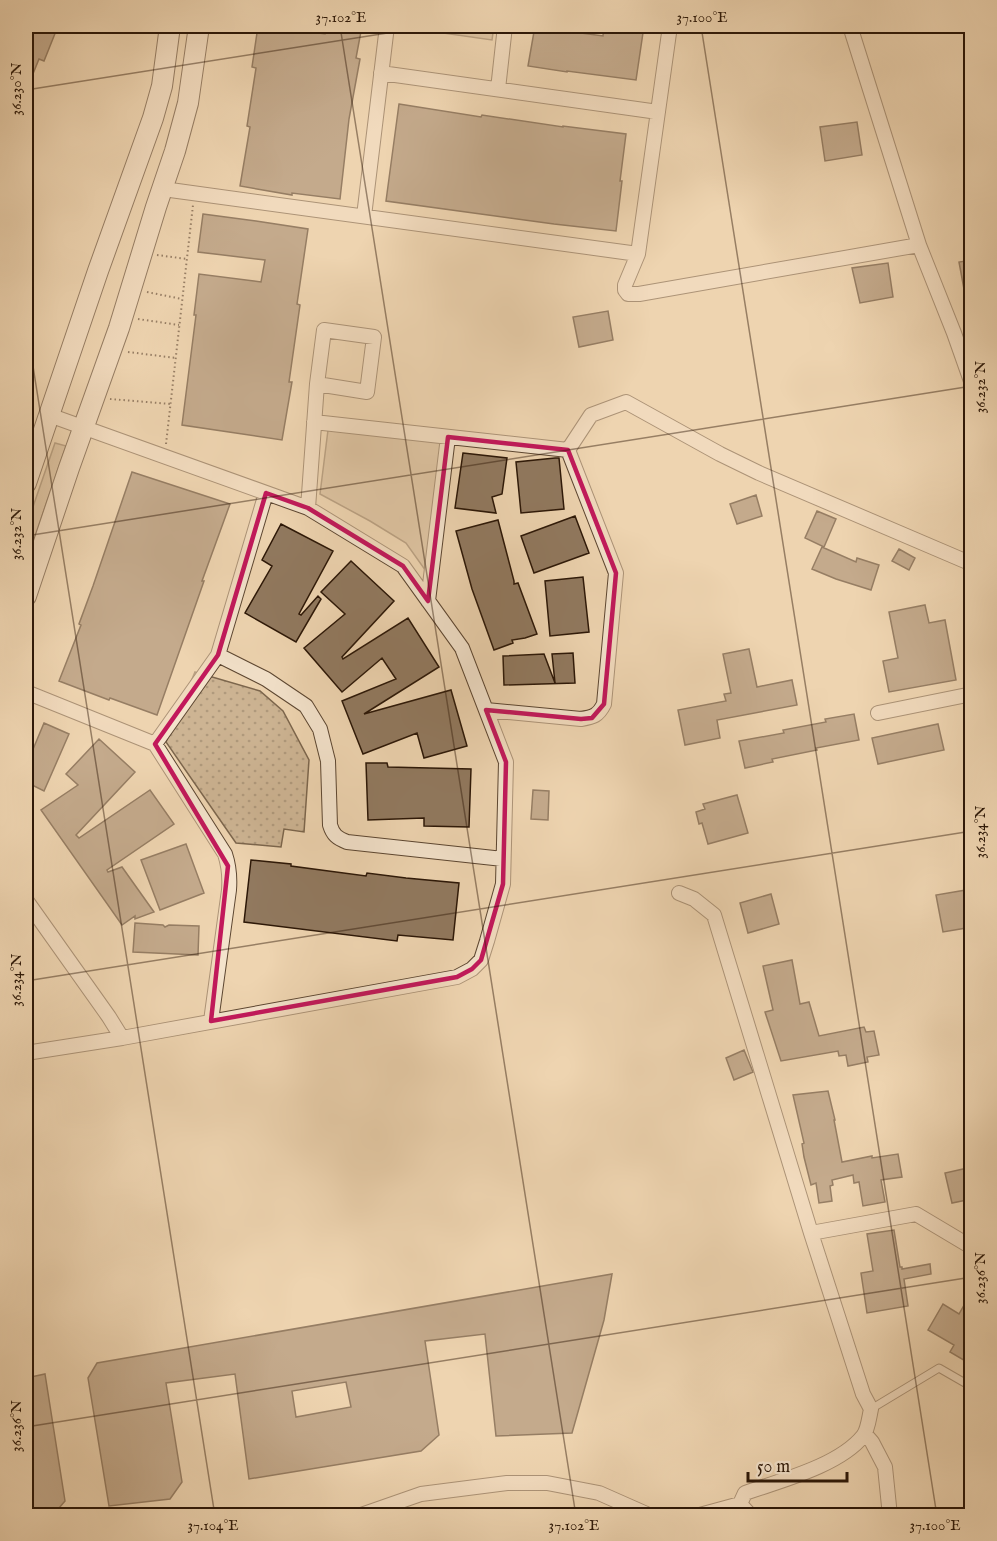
<svg xmlns="http://www.w3.org/2000/svg" width="997" height="1541" font-family="'IM FELL English',serif">
  <style>
    .green { fill: #cdb493; stroke: #7c664d; stroke-width: 1.5 }
    .garden { fill: url(#garden-dots); stroke: #7c664d; stroke-width: 1.5 }
    .building { fill: #91795f; stroke: #2c1707; stroke-width: 1.5; fill-rule: evenodd }
    .lines { fill: none; stroke-linecap: round; stroke-linejoin: round }
    .lane-casing { stroke: #5c4631; stroke-width: 9 }
    .street-casing { stroke: #5c4631; stroke-width: 16 }
    .secondary-casing { stroke: #2c1707; stroke-width: 22 }
    .path { stroke: #2c1707; stroke-width: 2; stroke-dasharray: 1.5 3; stroke-linecap: butt }
    .lane { stroke: #f4e3cc; stroke-width: 7 }
    .street { stroke: #f4e3cc; stroke-width: 14 }
    .secondary { stroke: #f4e3cc; stroke-width: 20 }
    .marked { fill: none; stroke: #c2185b; stroke-width: 4.5; stroke-linejoin: round }
    .ticks { fill: none; stroke: #2c1707; stroke-width: 1.5; stroke-opacity: 0.45 }
    .neatline { fill: none; stroke: #2c1707; stroke-width: 2 }
    .ticks-label { font-size: 15px; text-anchor: middle; fill: #2c1707 }
  </style>
  <defs>
    <pattern id="garden-dots" width="8" height="8" patternUnits="userSpaceOnUse" patternTransform="scale(1.5)"><rect width="8" height="8" fill="#cdb493"/><path d="M2 2h.1M6 6h.1" fill="none" stroke="#b09a7d" stroke-width="1.8" stroke-linecap="round"/></pattern>
  </defs>
  <rect width="100%" height="100%" fill="#eed4b0"/>
  <filter id="stains"><feTurbulence type="fractalNoise" baseFrequency=".00333" numOctaves="4"/><feColorMatrix values="0 0 0 0 .2 0 0 0 0 .09 0 0 0 0 .02 0 0 0 .5 -.17"/></filter>
  <radialGradient id="worn" r=".72"><stop offset=".6" stop-color="#630" stop-opacity="0"/><stop offset="1" stop-color="#630" stop-opacity=".3"/></radialGradient>
  <path class="green" d="M394 26H494L492 40Z
    M329 422 437 436 441 447 428 574 406 543 370 521 320 494Z
    M55 443 66 446 26 562V527Z"/>
  <path class="garden" d="M195 672 260 691 283 711 309 760 304 832 284 829 281 847 236 843 166 742Z"/>
  <path class="building" d="M26 26H58L44 61 39 59 26 91Z
    M258 26H270L325 34 326 26H362L356 58 360 59 349 119 340 199 292 193V195L240 186 250 127 247 126 256 68 252 67Z
    M535 26H575L574 32 603 36 604 26H644L636 80 567 71V72L528 66Z
    M399 104 481 117 482 115 563 127V126L626 134 620 181H622L616 231 554 224 386 201Z
    M857 122 862 155 825 161 820 127Z
    M203 214 256 221 308 229 297 304 300 305 289 382H292L282 440 182 425 196 315H194L199 274 261 282 265 260 198 252Z
    M972 260V299L966 300 959 262Z
    M888 263 893 297 860 303 852 268Z
    M608 311 613 340 579 347 573 317Z
    M463 453 507 458 502 494 492 497 496 513 455 508Z
    M555 458H559L564 509 521 513 516 462Z
    M132 472 230 504 202 581H204L157 715 110 698 109 700 59 681 81 625 79 624 93 586Z
    M756 495 762 516 737 524 730 504Z
    M817 511 836 519 824 547 805 538Z
    M575 516 589 553 534 573 521 536Z
    M498 520 514 581V584L518 583 537 634 525 638 512 640 513 643 494 650 472 589 456 531Z
    M281 524 333 551 299 614 301 615 318 596 321 599 296 642 245 613 272 566 262 560Z
    M822 547 856 562 857 558 879 565 871 590 836 579 812 569Z
    M899 549 915 558 909 570 892 561Z
    M351 561 394 601 342 657 343 659 408 618 439 667 364 714 451 690 467 746 424 758 417 733 363 754 342 701 396 679 382 658 342 692 304 648 345 614 321 592Z
    M583 577 589 632 550 636 545 581Z
    M925 605 929 623 945 620 956 680 889 692 883 661 898 658 889 612Z
    M749 649 757 687 792 680 797 705 717 720 720 738 685 745 678 710 726 701 724 694 731 693 723 654Z
    M573 653 575 683 504 685 503 656 544 654 555 683 552 654Z
    M854 714 859 740 816 748 817 750 772 759 773 762 745 768 739 741 784 733 783 730 826 722 825 719Z
    M44 723 69 734 44 791 26 782V766Z
    M938 724 944 750 878 764 872 738Z
    M99 739 135 772 76 835 79 838 150 790 174 824 107 870 108 872 122 867 154 912 135 919V916L122 925 41 810 78 785 66 774Z
    M366 763H387L388 767 471 769 469 827 424 826V818L368 820Z
    M533 790 549 791 548 820 531 819Z
    M737 795 748 833 708 844 702 823 699 824 696 812 705 809 703 804Z
    M186 844 204 893 160 910 141 860Z
    M251 860 291 864V866L366 876 367 873 406 878 459 883 453 940 398 935 397 941 244 922Z
    M972 889V927L943 932 936 895Z
    M771 894 779 924 748 933 740 903Z
    M135 923 163 925 165 927 169 925 199 926 198 955 133 952Z
    M792 960 800 1004 809 1002 819 1036 864 1027 866 1032 874 1031 879 1055 867 1057 868 1062 848 1066 846 1055 839 1056 838 1051 781 1061 765 1012 773 1010 763 966Z
    M744 1050 753 1072 734 1080 726 1058Z
    M828 1091 835 1120H834L842 1162 872 1156V1158L898 1154 902 1177 881 1180 885 1202 863 1206 859 1182 854 1183 853 1175 832 1180 833 1185 830 1186 832 1201 819 1203 816 1183 811 1185 804 1157 802 1144 804 1143 793 1095Z
    M972 1167V1184L964 1185 967 1200 952 1203 945 1173Z
    M894 1230 900 1267H902V1269L930 1264 931 1274 904 1279 908 1306 867 1313 861 1273 873 1271 867 1234Z
    M612 1274 604 1320 572 1433 496 1436 485 1334 425 1341 439 1435 421 1451 249 1479 235 1374 166 1383 182 1482 170 1499 109 1506 88 1378 97 1363ZM346 1382 351 1407 296 1417 292 1391Z
    M972 1291V1365L950 1352 954 1345 928 1330 943 1304 959 1314Z
    M45 1374 65 1501 53 1515H26V1378Z"/>
  <g class="lines">
    <defs>
      <path id="lane" d="M871 1409 939 1368 972 1387"/>
      <path id="street" d="M850 26 919 245 954 333 972 384
        M381 73 658 112
        M498 89 505 26
        M163 189 638 254 670 26
        M364 216 387 26
        M638 254 625 285V290L628 294H639L919 245
        M49 415 308 508 403 566 462 648 506 762 503 884 487 941 481 960 472 969 457 977 122 1038
        M314 422 568 450
        M266 493 218 655 266 679 306 706 320 729 328 761 330 825C333 835 337 838 347 842L503 859
        M308 508 317 384 324 330 374 337 367 392 317 384
        M428 601 448 437
        M26 692 155 744
        M486 710 581 719C593 717 598 716 604 704L616 573 568 450 591 415 626 402 720 454 759 473 972 564
        M878 713 972 694
        M679 893 694 899 714 915 811 1233 863 1394 871 1409C869 1418 868 1430 863 1436 839 1466 779 1481 745 1493L740 1504
        M26 900 109 1017 122 1038 26 1053
        M211 1021 229 890C230 877 229 866 225 854L155 744 218 655
        M811 1233 916 1214 968 1245 972 1246
        M865 1434 872 1442 885 1467 890 1516
        M358 1516 421 1494 507 1483H547L599 1493 651 1516
        M696 1516 740 1504 751 1516"/>
      <path id="secondary" d="M26 483 98 271 153 118 162 86 170 26
        M26 596 69 468 119 328 156 207 175 151 188 103 199 26"/>
    </defs>
    <use href="#lane" class="lane-casing"/>
    <use href="#street" class="street-casing"/>
    <use href="#secondary" class="secondary-casing"/>
    <path class="path" d="M157 255 187 259
      M147 292 182 299
      M138 319 179 325
      M128 352 176 358
      M110 399 170 404
      M166 444 193 205"/>
    <use href="#lane" class="lane"/>
    <use href="#street" class="street"/>
    <use href="#secondary" class="secondary"/>
  </g>
  <path d="M0 0H997V1541H0ZM448 437 568 450 616 573 604 704 592 718 581 719 486 710 506 762 503 884 481 960 472 969 457 977 211 1021 228 866 155 744 218 655 266 493 308 508 403 566 428 601Z" fill="#eed4b0" fill-opacity=".55" fill-rule="evenodd"/>
  <path class="marked" d="M448 437 568 450 616 573 604 704 592 718 581 719 486 710 506 762 503 884 481 960 472 969 457 977 211 1021 228 866 155 744 218 655 266 493 308 508 403 566 428 601Z"/>
  <path class="ticks" d="M340 26 576 1516M701 26 937 1516M26 90 432 26M26 322 215 1516M26 536 972 386M26 981 972 831M26 1427 972 1277"/>
  <rect width="997" height="1541" fill="none" stroke="#eed4b0" stroke-width="66"/>
  <path d="M748 1472v9h99v-9" fill="none" stroke="#2c1707" stroke-width="3"/>
  <text x="757" y="1472" font-size="18" fill="#2c1707" stroke="#f4e3cc" stroke-width="4.5" paint-order="stroke">50 m</text>
  <rect x="33" y="33" width="931" height="1475" class="neatline"/>
  <g class="ticks-label">
    <text x="341" y="22">37.102°E</text>
    <text x="702" y="22">37.100°E</text>
    <text transform="translate(16 89) rotate(-90)" y="5">36.230°N</text>
    <text transform="translate(980 387) rotate(-90)" y="5">36.232°N</text>
    <text transform="translate(16 534) rotate(-90)" y="5">36.232°N</text>
    <text transform="translate(980 832) rotate(-90)" y="5">36.234°N</text>
    <text transform="translate(16 980) rotate(-90)" y="5">36.234°N</text>
    <text transform="translate(980 1278) rotate(-90)" y="5">36.236°N</text>
    <text transform="translate(16 1426) rotate(-90)" y="5">36.236°N</text>
    <text x="213" y="1530">37.104°E</text>
    <text x="574" y="1530">37.102°E</text>
    <text x="935" y="1530">37.100°E</text>
  </g>
  <rect width="100%" height="100%" filter="url(#stains)"/>
  <rect width="100%" height="100%" fill="url(#worn)"/>
</svg>
